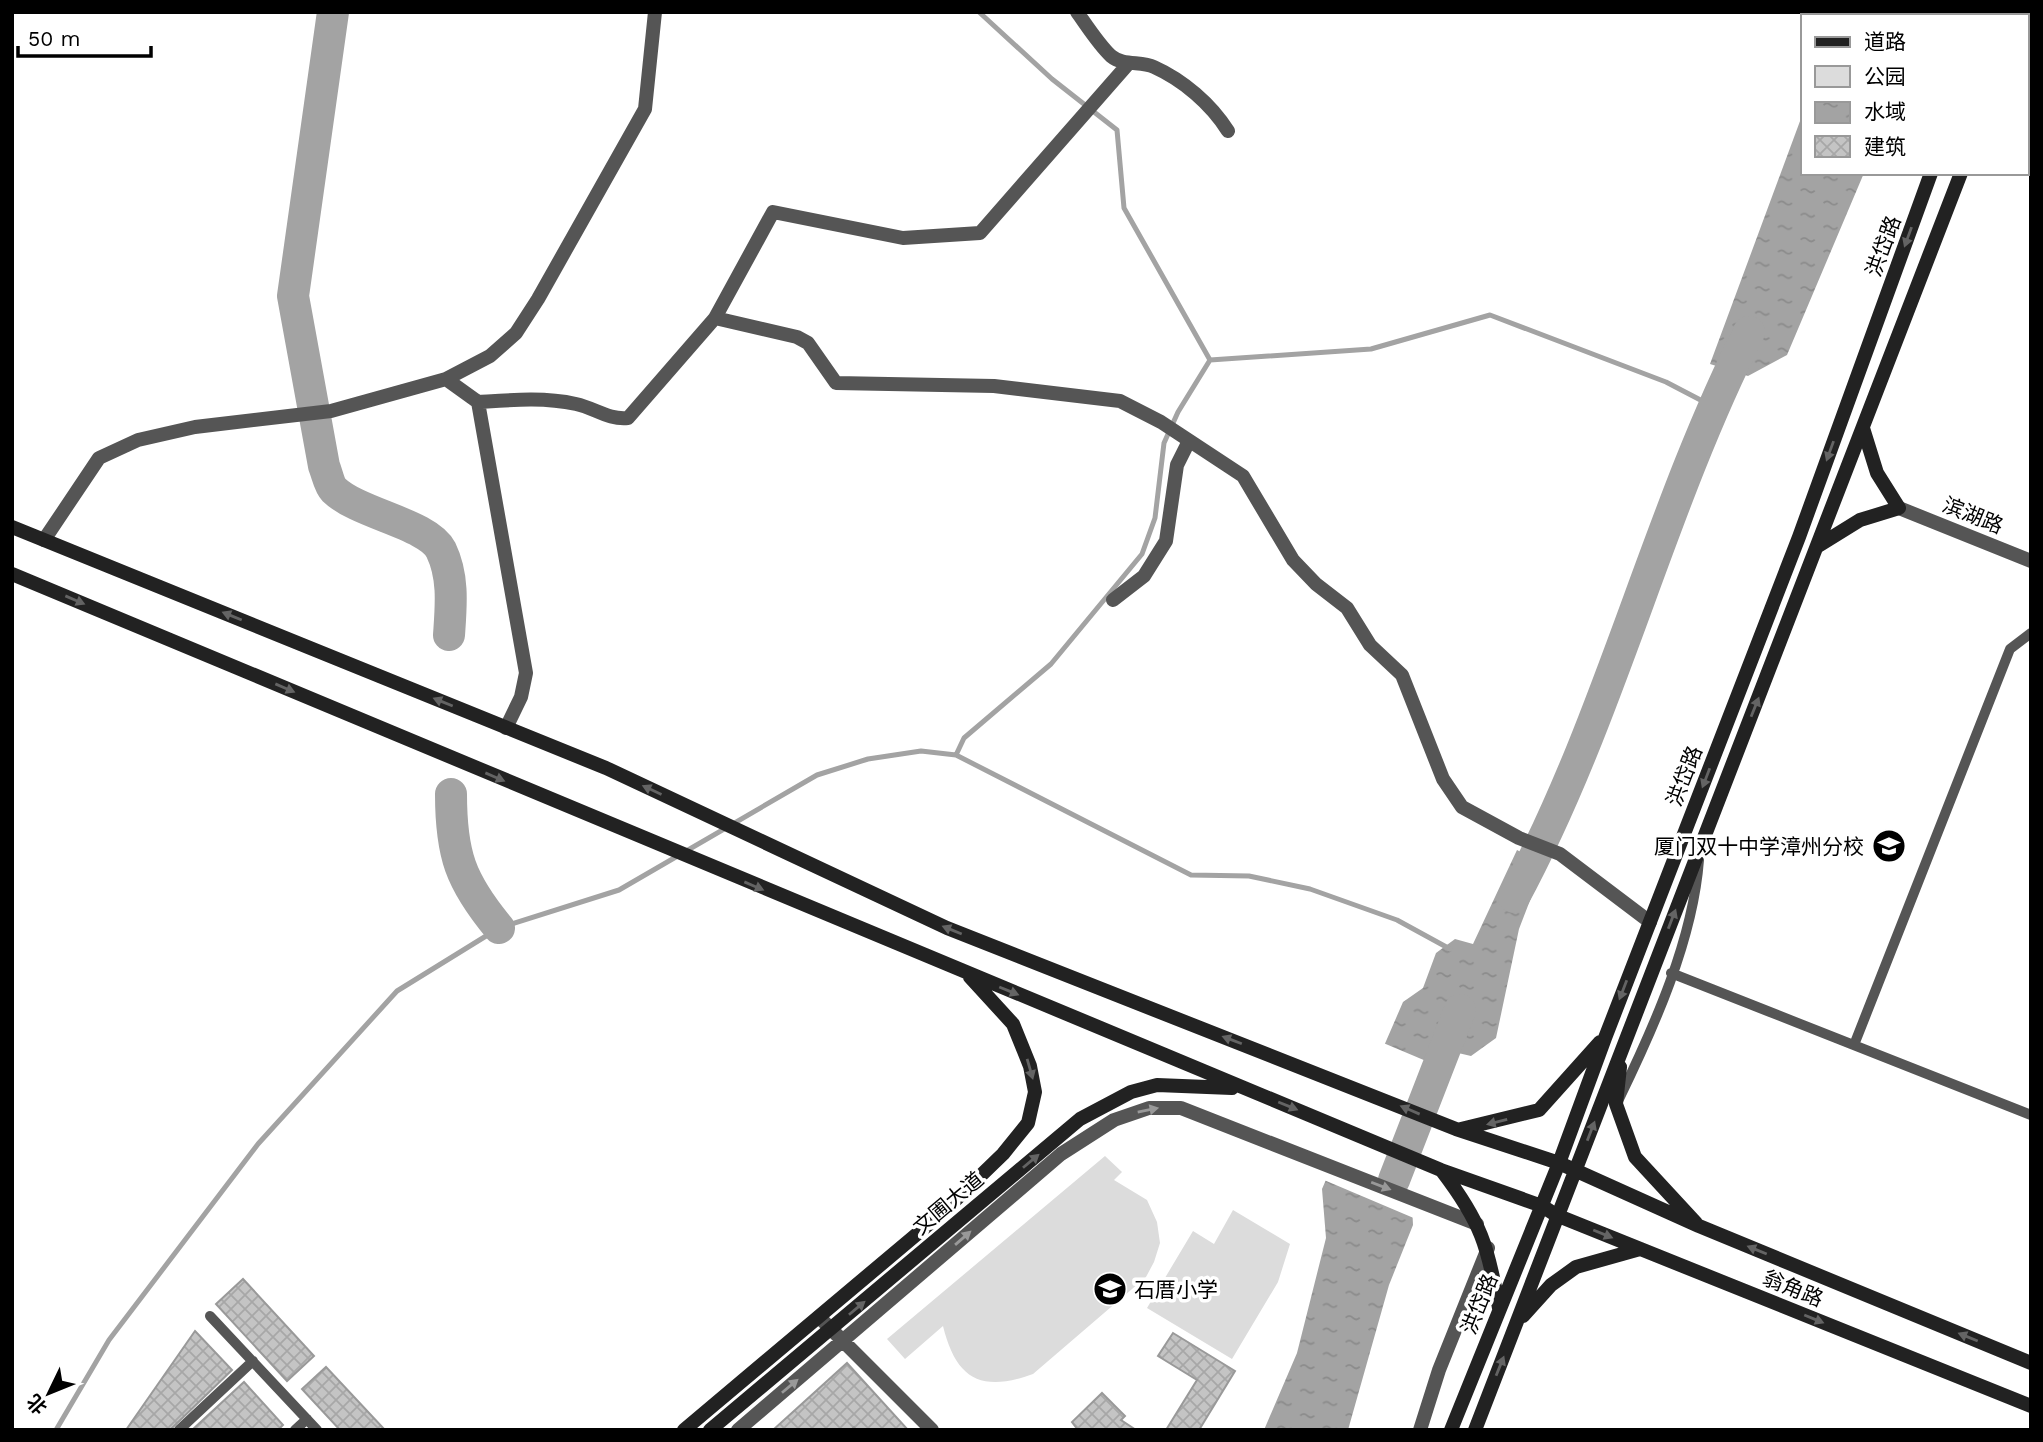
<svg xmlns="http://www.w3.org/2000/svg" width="2043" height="1442" font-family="'Work Sans','Noto Sans SC',sans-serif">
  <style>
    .park { fill: #dcdcdc }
    .water { fill: url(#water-ripples) }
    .pier { fill: #fff }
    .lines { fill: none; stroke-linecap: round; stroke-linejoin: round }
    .stream { stroke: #a3a3a3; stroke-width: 5 }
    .river { stroke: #a3a3a3; stroke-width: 32 }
    .building { fill: url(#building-cross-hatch); stroke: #999; stroke-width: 2 }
    .service { stroke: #555; stroke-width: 10 }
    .minor { stroke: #555; stroke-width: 14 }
    .tertiary { stroke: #555; stroke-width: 14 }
    .secondary { stroke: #222; stroke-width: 14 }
    .oneway { fill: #646464 }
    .oneway2 { fill: #999 }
    .labels { text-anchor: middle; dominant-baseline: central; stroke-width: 7; stroke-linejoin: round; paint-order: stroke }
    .street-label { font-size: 21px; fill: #000; stroke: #fff }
    .poi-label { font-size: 21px; fill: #000; stroke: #fff; text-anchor: end }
  </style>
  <defs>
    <pattern id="water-ripples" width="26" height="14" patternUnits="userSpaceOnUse" patternTransform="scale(1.75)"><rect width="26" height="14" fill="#a3a3a3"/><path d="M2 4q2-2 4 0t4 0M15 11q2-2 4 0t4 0" fill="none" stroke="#8b8b8b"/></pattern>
    <pattern id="building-cross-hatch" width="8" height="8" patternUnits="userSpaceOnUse" patternTransform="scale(1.75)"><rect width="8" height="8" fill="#c4c4c4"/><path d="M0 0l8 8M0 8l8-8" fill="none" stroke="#a7a7a7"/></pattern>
  </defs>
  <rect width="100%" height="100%" fill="#fff"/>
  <path class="park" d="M1105 1156 1122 1172 1114 1180 1147 1200 1157 1222 1160 1243 1154 1262 1146 1277 1033 1374C981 1393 956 1379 943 1326L905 1359 887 1339Z
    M1233 1210 1290 1244 1278 1282 1232 1359 1147 1308 1193 1231 1214 1244Z"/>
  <path class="water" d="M1841 12H1930L1929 16H1839Z
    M1803 113V173H1864L1787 355 1748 376 1710 364Z
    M1517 850 1544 864 1519 929 1496 1038 1471 1056 1441 1049 1408 1124 1413 1225 1389 1285 1348 1430H1264L1297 1353 1326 1238 1322 1189 1403 1002 1423 988 1436 953 1455 939 1473 944Z"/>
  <path class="pier" d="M1381 1042 1438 1066 1412 1125 1416 1219 1324 1180Z"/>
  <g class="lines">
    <path class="stream" d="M1210 360 1371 349 1490 315 1666 382 1712 406
      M956 755 964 738 1051 664 1142 554 1155 518 1164 443 1178 412 1210 360 1124 208 1117 130 1052 79 979 12
      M56 1430 109 1340 258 1144 397 991 499 928 619 890 817 775 868 759 921 751 956 755 1191 875 1249 876 1310 889 1397 920 1450 949"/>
    <path class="river" d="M333 12 293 296 324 466C327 473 329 485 334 490 359 514 428 524 441 550 454 577 451 606 449 635
      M451 794C451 854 460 881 499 928
      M1514 897C1611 717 1657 514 1749 332
      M1394 1180 1460 1010"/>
  </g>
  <path class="building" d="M243 1279 314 1356 287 1381 216 1304Z
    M195 1331 232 1370 170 1430H126Z
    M1173 1333 1235 1371 1199 1430H1166L1197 1380 1158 1356Z
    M847 1363 908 1430H856L854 1427 851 1430H773Z
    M326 1367 385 1430H340L302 1389Z
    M244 1382 283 1425 278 1430H192Z
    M1102 1393 1125 1416 1121 1420 1136 1430H1078L1072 1422Z"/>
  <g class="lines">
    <path class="service" d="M1671 973 2031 1115
      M1854 1045 2010 649 2031 633
      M1619 1099C1654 1027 1693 940 1699 860
      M210 1316 317 1430
      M179 1430 253 1361
      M295 1430 307 1419"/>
    <path class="minor" d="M1077 12C1087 26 1099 45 1111 56 1123 66 1141 61 1154 67 1183 80 1211 104 1228 131
      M715 318 797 337 808 343 836 383 994 386 1120 401 1161 422 1243 476 1293 560 1316 584 1347 608 1370 645 1402 675 1443 779 1462 807 1519 838 1560 854 1650 922
      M446 379 478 402 526 673 521 697 506 728
      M478 402C511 400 543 397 576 404 595 408 608 420 628 418L715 318 773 212 903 238 980 233 1129 63
      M44 540 99 458 138 440 195 427 331 411 446 379 490 356 516 333 538 299 645 109 655 12
      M1113 600 1144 576 1166 541 1177 465 1189 441
      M819 1317 932 1430
      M738 1430 1061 1154 1114 1120 1149 1108H1181L1477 1224
      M1420 1430 1439 1370 1488 1248"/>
    <path class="tertiary" d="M1899 508 2031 561"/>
    <path class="secondary" d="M1989 16 1990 12
      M2022 16 2023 12
      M12 527 606 768 947 928 1456 1129 1559 1163 1699 1226 2031 1363
      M1818 546 1860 520 1899 508 1877 473 1863 428
      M12 574 1441 1170 1542 1206 1556 1215 2031 1406
      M1620 1067 1616 1104 1635 1157 1696 1223
      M1461 1129 1539 1110 1600 1042
      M1442 1171C1481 1222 1488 1246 1499 1308
      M1523 1316 1551 1285 1576 1267 1640 1249
      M684 1430 942 1213 1003 1154 1028 1123 1035 1092 1030 1066 1013 1024 970 977
      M710 1430 1080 1119 1131 1092 1157 1085 1232 1088
      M1451 1430 1559 1163 1605 1038 1799 537 1931 173
      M1475 1430 1961 173"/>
  </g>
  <defs><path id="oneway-solid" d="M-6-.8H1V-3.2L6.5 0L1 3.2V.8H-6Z" transform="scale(1.75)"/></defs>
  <g class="oneway">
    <use href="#oneway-solid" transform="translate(1908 237) rotate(110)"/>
    <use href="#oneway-solid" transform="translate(1830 451) rotate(110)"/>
    <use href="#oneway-solid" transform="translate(75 600) rotate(23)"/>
    <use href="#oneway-solid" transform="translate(232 616) rotate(-158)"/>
    <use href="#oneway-solid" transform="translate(285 688) rotate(23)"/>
    <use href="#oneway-solid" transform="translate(443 702) rotate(-158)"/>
    <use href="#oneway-solid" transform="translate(1755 707) rotate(-68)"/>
    <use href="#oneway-solid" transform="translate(495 777) rotate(23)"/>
    <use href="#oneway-solid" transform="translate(1706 778) rotate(111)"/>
    <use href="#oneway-solid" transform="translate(652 790) rotate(-155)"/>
    <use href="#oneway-solid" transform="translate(754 886) rotate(23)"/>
    <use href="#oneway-solid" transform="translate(1672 919) rotate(-69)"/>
    <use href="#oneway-solid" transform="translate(952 930) rotate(-158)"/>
    <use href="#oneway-solid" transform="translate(1623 990) rotate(111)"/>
    <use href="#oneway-solid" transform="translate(1009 991) rotate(22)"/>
    <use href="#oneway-solid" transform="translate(1232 1040) rotate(-159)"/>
    <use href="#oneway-solid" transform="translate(1030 1069) rotate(74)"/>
    <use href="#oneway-solid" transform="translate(1288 1106) rotate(22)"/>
    <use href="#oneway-solid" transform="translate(1410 1110) rotate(-157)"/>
    <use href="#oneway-solid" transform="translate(1497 1122) rotate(166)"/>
    <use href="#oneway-solid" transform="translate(1591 1131) rotate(-69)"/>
    <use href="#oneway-solid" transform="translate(1031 1161) rotate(-40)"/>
    <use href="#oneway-solid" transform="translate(1603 1234) rotate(22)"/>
    <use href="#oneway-solid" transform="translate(1757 1250) rotate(-158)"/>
    <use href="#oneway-solid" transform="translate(857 1308) rotate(-40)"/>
    <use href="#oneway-solid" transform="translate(1814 1319) rotate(22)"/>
    <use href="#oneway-solid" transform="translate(1968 1337) rotate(-158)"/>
    <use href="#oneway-solid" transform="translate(1500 1366) rotate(-68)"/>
  </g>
  <g class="oneway2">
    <use href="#oneway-solid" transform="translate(1148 1110) rotate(-11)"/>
    <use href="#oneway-solid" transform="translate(1381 1186) rotate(21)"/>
    <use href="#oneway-solid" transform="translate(963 1238) rotate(-41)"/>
    <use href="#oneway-solid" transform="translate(790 1386) rotate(-40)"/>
  </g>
  <defs>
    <symbol id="school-disc" viewBox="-11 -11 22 22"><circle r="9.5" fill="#000" stroke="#fff"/><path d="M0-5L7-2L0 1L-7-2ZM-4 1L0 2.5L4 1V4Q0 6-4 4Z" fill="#fff"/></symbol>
  </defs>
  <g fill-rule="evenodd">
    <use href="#school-disc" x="1870" y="827" width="38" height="38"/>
    <use href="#school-disc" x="1091" y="1270" width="38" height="38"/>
  </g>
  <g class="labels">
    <g class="street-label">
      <text transform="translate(1883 246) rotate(-70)">洪岱路</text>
      <text transform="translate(1973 515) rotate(22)">滨湖路</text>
      <text transform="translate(1684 776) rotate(-69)">洪岱路</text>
      <text transform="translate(948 1203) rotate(-40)">文圃大道</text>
      <text transform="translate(1793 1288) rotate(22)">翁角路</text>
      <text transform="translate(1479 1304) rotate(-68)">洪岱路</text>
    </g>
    <g class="poi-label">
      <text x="1864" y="846">厦门双十中学漳州分校</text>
      <text x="1134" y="1289" text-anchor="start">石厝小学</text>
    </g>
  </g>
  <rect width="2043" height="1442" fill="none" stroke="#000000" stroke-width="28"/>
  <rect x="1801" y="14" width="228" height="161" fill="#ffffff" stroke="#999999" stroke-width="2"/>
  <rect x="1815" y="37" width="35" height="10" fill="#222222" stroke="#999999" stroke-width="2"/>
  <text x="1864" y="49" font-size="21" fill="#000000">道路</text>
  <rect x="1815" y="66" width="35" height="21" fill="#dcdcdc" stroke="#999999" stroke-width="2"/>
  <text x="1864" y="84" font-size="21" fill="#000000">公园</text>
  <rect x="1815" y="102" width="35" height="21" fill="url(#water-ripples)" stroke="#999999" stroke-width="2"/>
  <text x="1864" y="119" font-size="21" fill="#000000">水域</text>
  <rect x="1815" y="136" width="35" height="21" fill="url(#building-cross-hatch)" stroke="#999999" stroke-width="2"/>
  <text x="1864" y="154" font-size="21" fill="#000000">建筑</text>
  <g transform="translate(49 1393) rotate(227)" stroke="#ffffff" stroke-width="5" paint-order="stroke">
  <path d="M0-5L12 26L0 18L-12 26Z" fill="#000000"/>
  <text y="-10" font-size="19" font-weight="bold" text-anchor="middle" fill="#000000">北</text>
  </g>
  <path d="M18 46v10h133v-10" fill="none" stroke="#000000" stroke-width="3.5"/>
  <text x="28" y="46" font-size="21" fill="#000000" stroke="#ffffff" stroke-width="5" paint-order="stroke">50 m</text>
</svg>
